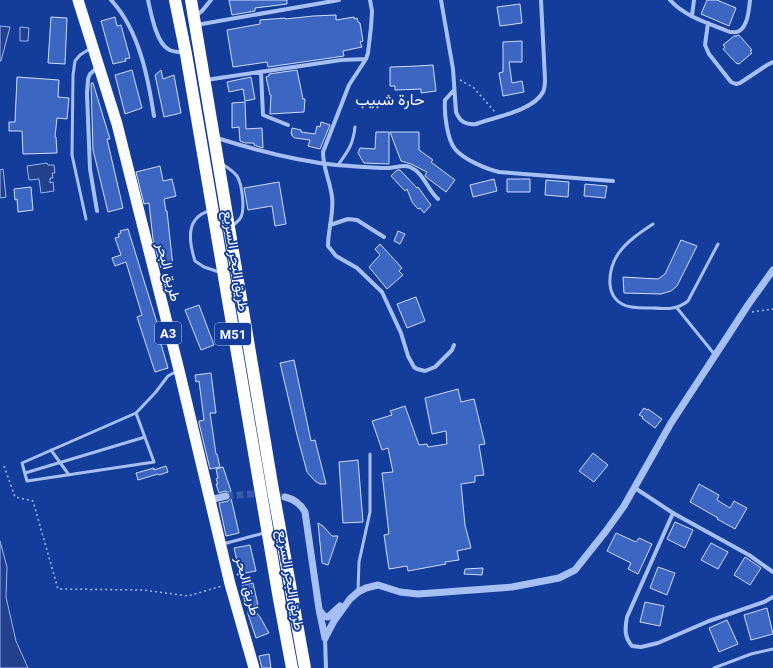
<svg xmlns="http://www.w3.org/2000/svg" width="773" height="668" font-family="Roboto,Vazirmatn,sans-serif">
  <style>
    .water { fill: #23418a; stroke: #99b8f7 }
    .building { fill: #3c66c2; stroke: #cfdefd }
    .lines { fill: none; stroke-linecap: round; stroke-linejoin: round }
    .tertiary-tunnel { stroke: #3659aa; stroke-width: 7; stroke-dasharray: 7 3.5; stroke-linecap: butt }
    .path { stroke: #a7c0f4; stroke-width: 1.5; stroke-dasharray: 2 3; stroke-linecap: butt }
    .service { stroke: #a7c0f4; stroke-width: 3 }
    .minor { stroke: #a7c0f4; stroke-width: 4 }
    .tertiary { stroke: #a7c0f4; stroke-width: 7 }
    .trunk { stroke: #fafbff; stroke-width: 11 }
    .motorway { stroke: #fff; stroke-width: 12 }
    .labels { text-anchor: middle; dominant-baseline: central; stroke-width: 4; stroke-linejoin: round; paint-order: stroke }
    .shield { fill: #133c9b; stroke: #b8c4e1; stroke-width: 1 }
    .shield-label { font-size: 13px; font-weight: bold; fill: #fff }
    .street-label { font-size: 14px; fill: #fff; stroke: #133c9b }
    .quarter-label { font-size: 16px; fill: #fff; stroke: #133c9b }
  </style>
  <rect width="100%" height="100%" fill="#133c9b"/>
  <path class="water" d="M0 26 10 27 1 61H0Z
    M20 27 29 28 28 41H20Z
    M47 163 48 165H54L55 173H52L53 178H50V183L53 182 54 191 41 193 39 179 29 180 27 166Z
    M3 169 6 197 0 198V170Z
    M0 541 7 567 6 597 16 641 28 668H0Z"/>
  <path class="building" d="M229 0H287V4L255 8V11L232 15Z
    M707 0H717L736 8 729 26 701 14Z
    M520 4 522 23 500 26 497 7Z
    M336 15V20L354 17V19L357 18 358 22 360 23 363 41 360 42 362 47 343 51 344 56 268 67 267 62 233 67 227 30 260 24V20L285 18V19L313 16Z
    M51 17 67 18 65 64 48 63Z
    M115 17 117 26 121 25 130 58 125 59 126 61 113 64 101 21Z
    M739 35 752 50 750 51 752 53 739 64 736 63 723 49 725 47 723 45 734 36H736Z
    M522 41V62H509L512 83 522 81 524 92 503 96 499 73 503 72V42Z
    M433 65 436 91 421 93V89L395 90V86H390V67L417 66Z
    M132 70 142 108 125 114 115 75Z
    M161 70 163 79 174 75 181 113 164 117 155 75Z
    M297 70 303 99H305L304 112 270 114 271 95H270L266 77 269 76V74Z
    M17 77 59 80 58 97 69 98 67 119 57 118 55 137H56L57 153 23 154 22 131H9V122H15Z
    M251 77 255 99 245 101 243 89 229 92 227 82Z
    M91 83H93L110 139H107L123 208 108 212 93 150Z
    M245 102 246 129 262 128 263 148 254 145V143H246L240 141 239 127 232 128V103Z
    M321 122 330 125 320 149 308 146 310 140 295 138 292 136V134H291L292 128 301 130V132L315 134 317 126 320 127Z
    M376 132H389V164L364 163 358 153 360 148 375 149Z
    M390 132H419V150L433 160 431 162 455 180 446 192 426 177 425 175 427 172 411 164 401 161Z
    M160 166 163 181 172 179 176 196 164 199 166 211H167L173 267 161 268 153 239 149 203 144 204 136 172Z
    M397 170H400L417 188 418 187 431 205 424 213 420 208 418 209 412 202 407 189 405 191 391 176Z
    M494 179 497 191 473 197 470 185Z
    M507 179H530V192H507Z
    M546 180 569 182 568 197 545 195Z
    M279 182 286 224 275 226 272 206 248 210 244 188Z
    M585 184 607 186 605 198 584 196Z
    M31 187 33 210 18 212 17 199 15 200 14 189Z
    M128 229 158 326 156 327 168 368 155 372 137 317 142 315 126 262 115 266 112 258 121 255 115 238 119 237 118 234 121 233 120 231Z
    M398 231 405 234 400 244 394 241Z
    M681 240 697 246 677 286 671 291 661 294 624 293 623 277 658 279 665 274Z
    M380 244 402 268 399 271 403 275 387 289 369 267 380 255 375 249Z
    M416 297 425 321 407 328 397 304Z
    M199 305 214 345 201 350 185 310Z
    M294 360 311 441 315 440 326 484H320L315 481 307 472 297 435 280 363Z
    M211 373 216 413H210L216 454H217L220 467 210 469 199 423V421L204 420 199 381 196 382 195 375Z
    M458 389 461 402 474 399 485 444 479 445 484 475 475 476V482L461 484 465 525 471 548 457 551 459 560 445 562 446 564 408 571 407 566 389 569 384 535 389 534 382 473 393 472 388 448 382 450 372 421 392 415 390 411 405 406 419 445 427 444 428 447 447 444 446 431 432 434 425 398Z
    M644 408 647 410 648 409 662 419 655 428 642 418 643 417 639 415Z
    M593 453 608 465 594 482 579 471Z
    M358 460 363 522 343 523 339 462Z
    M166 466 168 472 159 475 158 474 138 480 136 473 154 468V470Z
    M223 467 231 491 230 493 225 491 219 493 216 484H218L216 479 218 478 216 469Z
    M699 484 719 495 717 500 730 508 734 501 747 508 735 529 717 519 718 518 690 502Z
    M231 498 239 533 226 536 219 503 228 501Z
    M675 522 693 530 685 548 667 539Z
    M318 523 323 526 332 536H338L328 565 322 563Z
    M616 533 636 542 639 538 652 544 638 574 628 569 631 563 607 551Z
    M711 543 728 552 718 569 701 560Z
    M250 545 256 571 240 574 234 548Z
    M745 557 761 568 750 585 734 575Z
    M658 567 675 573 667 595 650 588Z
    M483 568 482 575 464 574 465 569Z
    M253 583 258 605 251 606 260 617 269 633 256 638 248 614 249 597 242 585Z
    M645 602 664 606 660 626 640 622Z
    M767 608 773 634 751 640 744 615Z
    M727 620 738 644 719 652 709 628Z
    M269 654 271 668H262L259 656Z"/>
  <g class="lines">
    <path class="tertiary-tunnel" d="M226 496 255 494 285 497"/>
    <path class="path" d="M460 80 474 88 495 112
      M752 312 773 309
      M4 466 15 497 33 501 58 589 143 590 188 596 222 586"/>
    <path class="service" d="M222 164C227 167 233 171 237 176 242 184 245 208 241 217 239 221 236 223 232 226
      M338 165C348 151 353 145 355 127
      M209 211C185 218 189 242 195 261L204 267 219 272
      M86 219 72 155 73 75 75 61 80 55 91 48
      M653 224C641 232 627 241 618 254 609 268 604 294 622 304 630 309 644 308 652 308 666 309 677 310 688 301L718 244
      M677 308 715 355
      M136 413 154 462 27 481 22 463Z
      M136 413 155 393 168 376 177 371
      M51 450 69 475
      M25 473 145 437
      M223 544 264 533
      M358 591 359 562 370 512V454
      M714 668 751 654 773 649"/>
    <path class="minor" d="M111 0C139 30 148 77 154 116
      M148 0C151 13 156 42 168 49 172 52 179 52 184 53
      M370 0 372 11 371 27 368 53 366 59 349 85 323 152C323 169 330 180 332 197 334 213 328 230 328 246L336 256 357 268 382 292 401 333 408 356 414 367 417 369 425 371 435 367 452 350 454 345
      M441 0 453 69 456 112C460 122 466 125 476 124 495 117 533 111 543 92 545 88 545 84 545 79L541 0
      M670 0C685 17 709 23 730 32 733 32 737 33 739 31 748 26 749 9 750 0
      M195 16 202 11 211 0
      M692 16 694 0
      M708 23 705 45 709 54 731 82 736 84 740 83 767 65 773 62
      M196 25 339 0
      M261 73 263 115 288 125
      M206 80 341 60 366 59
      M454 90 445 100C444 113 447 139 455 149 463 159 486 169 499 172L613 181
      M217 138C255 150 296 161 336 165 353 166 371 168 388 168 395 168 403 164 410 167 424 173 427 189 438 199
      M97 211 90 169 87 94 88 79 90 74 98 67
      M330 225 348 219 357 220 384 237
      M635 488 673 513 749 555 773 572
      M673 513 627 617C625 628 624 637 632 646L641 647 658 643 709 621 764 602 773 597
      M325 638 326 668"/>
    <path class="tertiary" d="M285 497C294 499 300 503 305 512L319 609 325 638
      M210 500 226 496
      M320 611 324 616 328 617 340 606
      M325 638 334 621 350 599 358 592 366 588 378 585 400 592 418 594 512 587 559 578 575 570 606 531 624 506 671 423 748 305 773 270"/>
    <path class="trunk" d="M78 0 117 124 179 370 230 584 254 668"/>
    <path class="motorway" d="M175 0 186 54 279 599 292 668
      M191 0 273 490 305 668"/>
  </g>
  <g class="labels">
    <g class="shield">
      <rect x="155" y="322" width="26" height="22" rx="3"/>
      <rect x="215" y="323" width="36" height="22" rx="3"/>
    </g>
    <g class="shield-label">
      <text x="168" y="333">A3</text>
      <text x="233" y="334">M51</text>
    </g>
    <g class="street-label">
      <text transform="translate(236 261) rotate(81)">طريق البحر السريع</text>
      <text transform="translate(169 272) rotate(76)">طريق البحر</text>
      <text transform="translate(291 580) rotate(80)">طريق البحر السريع</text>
      <text transform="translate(248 586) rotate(75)">طريق البحر</text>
    </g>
    <g class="quarter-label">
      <text x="390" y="99">حارة شبيب</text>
    </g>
  </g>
</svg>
